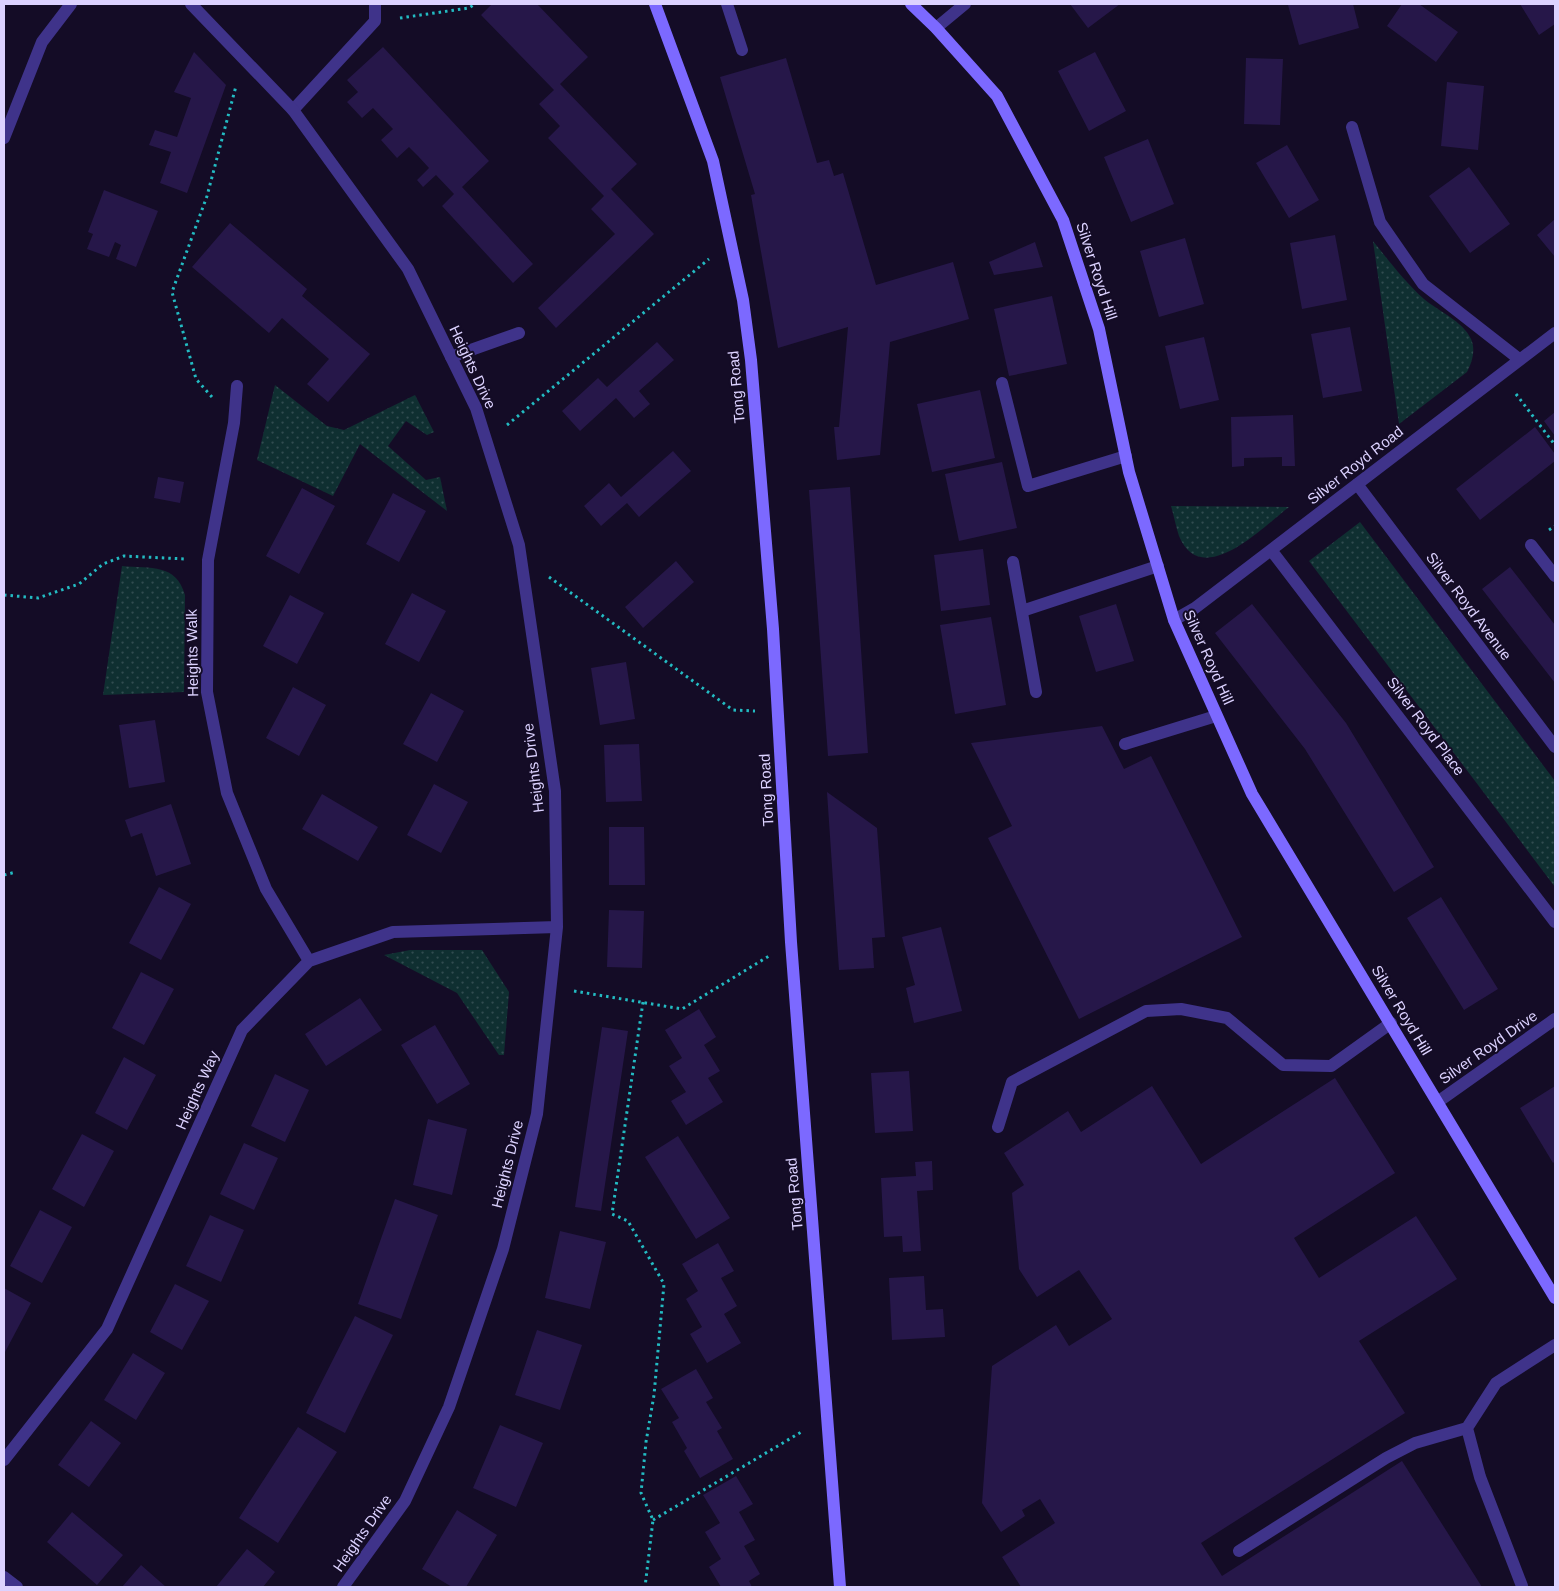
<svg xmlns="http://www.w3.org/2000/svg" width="1559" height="1591" font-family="Arial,sans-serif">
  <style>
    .grass { fill: url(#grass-dots) }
    .building { fill: #261749 }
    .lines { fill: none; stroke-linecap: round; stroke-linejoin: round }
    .path { stroke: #23bbc2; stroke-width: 3; stroke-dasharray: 2.5 4; stroke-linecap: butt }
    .lane { stroke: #3f338a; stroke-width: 12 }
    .street { stroke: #3f338a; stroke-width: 12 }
    .secondary { stroke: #7c69ff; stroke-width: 12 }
    .labels { text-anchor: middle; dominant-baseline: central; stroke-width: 4; stroke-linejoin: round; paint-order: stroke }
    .street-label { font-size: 15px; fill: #dcd2ff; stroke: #140c26 }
  </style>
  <defs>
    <pattern id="grass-dots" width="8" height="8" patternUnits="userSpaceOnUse" patternTransform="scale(1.25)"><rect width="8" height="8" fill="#0f2f31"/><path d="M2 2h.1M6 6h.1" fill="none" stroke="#314c50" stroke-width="1.8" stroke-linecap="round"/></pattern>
  </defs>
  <rect width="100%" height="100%" fill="#140c26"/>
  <path class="grass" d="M1373 241C1389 261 1405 282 1424 299 1438 311 1463 321 1471 339 1476 350 1472 362 1467 372L1399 424Z
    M275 385 327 426 344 430 415 395 434 432 427 435 406 421 388 446 426 480 440 477 447 511 360 444 333 496 257 460Z
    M1171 506 1289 507C1264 526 1202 591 1179 536 1176 527 1174 516 1171 506Z
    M1360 522 1555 781V887L1309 561Z
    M122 566C151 569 176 563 185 595L184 692 103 695Z
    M410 950H482L509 992 504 1055H499L457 993 384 955Z"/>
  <path class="building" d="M492 4H537L588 57 560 84 637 164 611 189 654 234 556 328 538 308 615 234 591 209 604 196 548 138 560 126 539 104 554 90 481 15Z
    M1070 4H1120L1088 28Z
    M1292 4H1353L1359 28 1299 45 1288 5Z
    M1402 4H1419L1458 32 1436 62 1387 26Z
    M1520 4H1555V24L1539 35Z
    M383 47 489 161 462 187 533 264 513 283 442 206 454 194 436 175 423 187 417 180 429 168 418 156 409 147 397 158 381 140 393 129 373 108 362 118 347 102 358 92 347 80Z
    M194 52 226 85 187 193 160 183 171 152 149 145 155 130 177 137 191 98 174 92Z
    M1095 52 1126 111 1089 131 1058 71Z
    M786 58 817 163 829 160 834 176 843 173 876 285 953 262 969 319 890 342 880 455 837 460 834 427H839L848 327 778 348 751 195 755 194 720 77Z
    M1246 58 1283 59 1280 125 1244 124Z
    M1447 82 1484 86 1478 150 1441 146Z
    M1148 139 1174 204 1131 222 1104 157Z
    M1287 145 1319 200 1289 218 1256 163Z
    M1469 167 1510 224 1470 253 1429 196Z
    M104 190 158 211 136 267 116 259 121 245 115 242 109 257 87 249 93 234 88 232Z
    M1555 219V257L1537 235Z
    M230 223 307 289 302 296 370 354 328 402 307 384 329 359 282 318 269 333 192 267Z
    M1335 235 1347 300 1302 309 1290 243Z
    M1185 238 1204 304 1159 317 1140 251Z
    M1035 242 1043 267 994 275 989 262Z
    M1052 296 1067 364 1009 376 994 309Z
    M1350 327 1362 391 1323 398 1311 334Z
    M1204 337 1219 400 1180 409 1165 346Z
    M657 342 674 360 639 391 650 404 634 418 616 398 580 431 562 411 598 378 607 387Z
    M980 390 995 458 932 472 917 404Z
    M1555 412V436L1544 421Z
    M1293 415 1295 466H1282V457L1244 458V466L1232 467 1231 417Z
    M1535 427 1555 454V461L1480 520 1456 489Z
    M673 451 691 471 639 517 627 503 601 526 584 506 609 483 621 497Z
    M1002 462 1017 528 959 541 945 474Z
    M158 477 184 482 180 503 154 498Z
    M850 487 868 753 828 756 809 490Z
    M302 488 335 506 299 574 266 556Z
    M393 493 426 511 399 562 366 544Z
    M983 549 990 605 941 611 934 555Z
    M676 561 694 582 643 628 625 607Z
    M1510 567 1555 625V683L1482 589Z
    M412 593 446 611 419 662 385 644Z
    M290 595 324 613 297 664 263 646Z
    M1116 604 1134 661 1096 672 1079 616Z
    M1252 604 1346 723 1434 867 1394 892 1305 749 1215 633Z
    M991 617 1006 705 955 714 940 625Z
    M626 662 635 719 600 725 591 668Z
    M293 687 326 705 299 756 266 738Z
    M431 693 464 711 437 762 403 744Z
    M155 720 165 782 129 788 119 725Z
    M1102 726 1124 769 1151 756 1242 937 1079 1019 988 838 1012 826 971 743Z
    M639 744 642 801 606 802 604 745Z
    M434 784 468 802 441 853 407 835Z
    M827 792 877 828 885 937 872 938 874 968 839 970Z
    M322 794 378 827 358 861 302 829Z
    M171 804 191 864 156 876 142 833 131 837 125 820Z
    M609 827H644L645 885H609Z
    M159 887 191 904 161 960 129 943Z
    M1441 897 1498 989 1464 1010 1407 918Z
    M609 910 644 911 642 968 607 967Z
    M941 927 962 1011 914 1023 906 988 915 985 902 937Z
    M141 972 174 989 144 1045 112 1028Z
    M360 998 382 1030 326 1066 305 1034Z
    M699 1009 716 1037 704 1045 720 1071 708 1078 723 1102 686 1125 671 1101 686 1092 669 1066 682 1058 665 1030Z
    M435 1025 470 1084 437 1104 401 1045Z
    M602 1027 628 1031 601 1211 575 1207Z
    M124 1057 156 1075 127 1130 95 1113Z
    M909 1071 913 1131 875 1133 871 1073Z
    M275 1074 309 1090 285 1142 251 1126Z
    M1335 1078 1395 1173 1294 1238 1319 1278 1416 1216 1457 1279 1359 1341 1405 1413 1201 1543 1222 1576 1402 1461 1482 1587H1021L1002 1557 1055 1523 1040 1499 1022 1510 1025 1516 1001 1532 982 1503 992 1366 1056 1325 1069 1346 1112 1319 1079 1270 1037 1297 1019 1269 1012 1193 1024 1185 1004 1153 1068 1111 1081 1132 1152 1086 1201 1164Z
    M1555 1086V1161L1553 1163 1520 1108Z
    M428 1119 467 1129 452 1195 413 1185Z
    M82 1134 114 1151 84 1207 52 1189Z
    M678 1136 730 1218 696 1239 645 1157Z
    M244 1143 278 1158 254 1210 220 1194Z
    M932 1161 933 1190 917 1191 921 1251 903 1252 902 1236 884 1237 881 1178 916 1176 915 1162Z
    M395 1199 438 1215 401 1319 358 1304Z
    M40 1210 72 1227 42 1283 10 1266Z
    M210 1215 244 1230 221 1282 186 1266Z
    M560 1231 606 1242 590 1309 545 1298Z
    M718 1243 734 1271 721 1278 737 1306 724 1314 741 1343 707 1363 690 1334 702 1327 686 1299 698 1291 682 1264Z
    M924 1276 926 1310 943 1309 945 1337 892 1340 889 1278Z
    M175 1284 209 1301 182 1350 150 1332Z
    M4 1288 31 1303 4 1354Z
    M355 1316 393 1335 345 1433 306 1413Z
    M537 1330 582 1345 560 1410 515 1395Z
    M133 1353 165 1373 136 1420 104 1400Z
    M696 1369 713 1398 706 1402 722 1428 717 1431 733 1459 700 1478 684 1451 687 1448 672 1422 679 1418 661 1389Z
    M91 1421 121 1443 89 1487 58 1465Z
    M500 1425 543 1443 516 1507 473 1488Z
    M298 1427 337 1452 278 1543 239 1518Z
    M736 1476 753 1504 739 1512 755 1540 744 1546 760 1574 749 1581 752 1587H721L709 1567 721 1559 705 1532 720 1523 703 1495Z
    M457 1510 497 1535 466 1587H452L422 1569Z
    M72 1512 123 1555 97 1585 47 1542Z
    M247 1549 275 1572 263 1587H216Z
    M141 1565 166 1587H122Z"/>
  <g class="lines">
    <path class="path" d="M400 18 469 8 475 4
      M1516 394 1555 445
      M212 397 196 379 172 292 207 196 236 86
      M507 425 709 259
      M1549 530 1555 526
      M549 577 733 710 755 711
      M4 595 38 598 79 584 103 564 124 556 185 559
      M4 875 16 872
      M574 991 682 1009 769 956
      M643 1002 612 1214 628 1221 664 1284 654 1395 646 1442 641 1493 653 1520 645 1587
      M653 1520 803 1431"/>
    <path class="lane" d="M727 4 742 50
      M293 110 375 21V4
      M4 138 42 42 71 4
      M451 357 519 333
      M1013 562 1036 692
      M1022 611 1158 566
      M1125 744 1216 716
      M998 1127 1012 1082 1146 1011 1181 1009 1227 1018 1283 1065 1331 1066 1391 1023
      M1239 1551 1386 1458 1415 1443 1467 1428
      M1522 1586 1480 1477 1467 1428 1496 1383 1555 1345"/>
    <path class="street" d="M191 4 293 110 408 269 476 408 519 545 555 791 557 927 537 1114 503 1249 449 1407 405 1501 343 1587
      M936 28 965 4
      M1352 127 1380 222 1423 284 1519 359
      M1002 383 1028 486 1126 456
      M237 386 234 423 208 560 207 692 227 793 266 889 309 961
      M1357 484 1555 747
      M1531 545 1555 576
      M1271 550 1555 922
      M1174 620 1195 608 1555 333
      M1439 1101 1555 1019
      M4 1460 107 1329 242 1030 309 961 393 932 557 927
      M4 1577 17 1587"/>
    <path class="secondary" d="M655 4 713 161 743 300 751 360 773 629 791 942 840 1587
      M911 4 936 28 997 96 1063 220 1099 329 1129 472 1174 620 1252 794 1555 1298"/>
  </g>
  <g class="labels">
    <g class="street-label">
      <text transform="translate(1097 271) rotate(72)">Silver Royd Hill</text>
      <text transform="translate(473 367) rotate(65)">Heights Drive</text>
      <text transform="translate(736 387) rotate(-95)">Tong Road</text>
      <text transform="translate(1355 465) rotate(-38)">Silver Royd Road</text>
      <text transform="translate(1469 606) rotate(53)">Silver Royd Avenue</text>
      <text transform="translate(192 653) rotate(-91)">Heights Walk</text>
      <text transform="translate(1209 657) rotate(66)">Silver Royd Hill</text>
      <text transform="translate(1426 726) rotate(53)">Silver Royd Place</text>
      <text transform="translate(533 768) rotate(-97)">Heights Drive</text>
      <text transform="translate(766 790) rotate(-93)">Tong Road</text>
      <text transform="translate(1402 1010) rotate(59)">Silver Royd Hill</text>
      <text transform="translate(1488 1047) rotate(-35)">Silver Royd Drive</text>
      <text transform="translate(197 1090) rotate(-66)">Heights Way</text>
      <text transform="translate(507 1164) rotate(-76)">Heights Drive</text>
      <text transform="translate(794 1194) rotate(-95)">Tong Road</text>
      <text transform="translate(362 1533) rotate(-55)">Heights Drive</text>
    </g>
  </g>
  <rect width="1559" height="1591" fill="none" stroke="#dcd2ff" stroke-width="10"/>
</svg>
